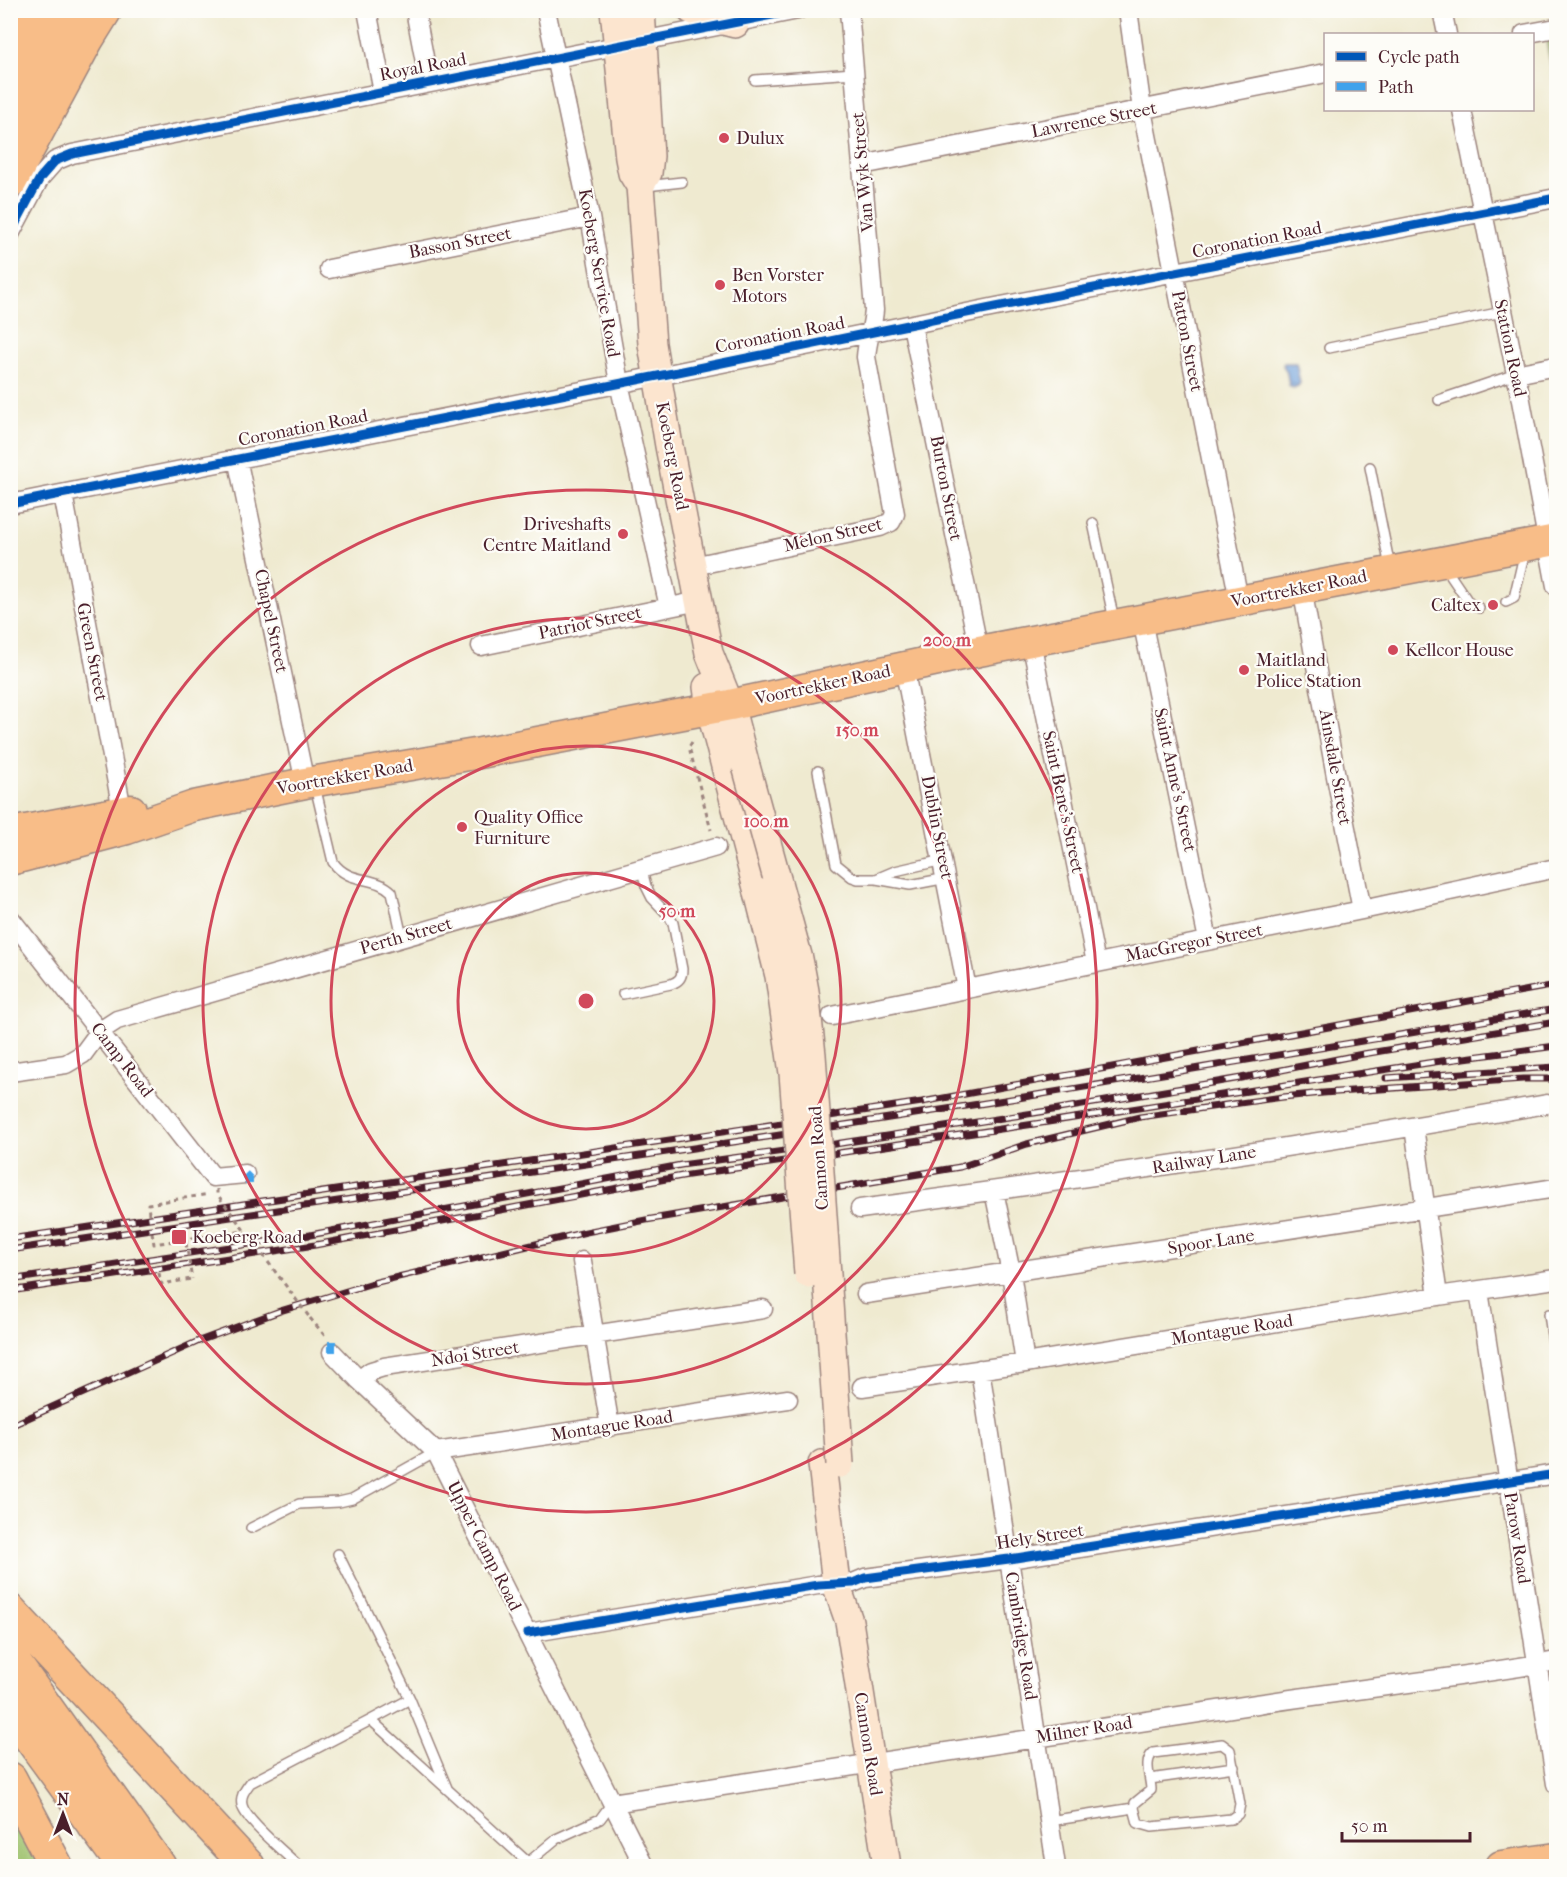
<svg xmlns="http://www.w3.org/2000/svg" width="1567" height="1877" font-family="'IM FELL French Canon',serif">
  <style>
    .green { fill: #9dc16c; stroke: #74704c; stroke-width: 1.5 }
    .water { fill: url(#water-ripples); stroke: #5e6083; stroke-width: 1.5 }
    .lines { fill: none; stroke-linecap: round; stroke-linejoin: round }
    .lane-casing { stroke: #9c847e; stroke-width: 12 }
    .street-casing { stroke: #9c847e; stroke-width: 21 }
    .secondary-casing { stroke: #9c847e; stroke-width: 30 }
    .primary-casing { stroke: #9c847e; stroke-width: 33 }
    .highway-casing { stroke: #9c847e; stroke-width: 36 }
    .path { stroke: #9c847e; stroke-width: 3; stroke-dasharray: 4.5 4.5; stroke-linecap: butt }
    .lane { stroke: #fff; stroke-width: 9 }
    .street { stroke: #fff; stroke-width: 18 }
    .secondary { stroke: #fce5cf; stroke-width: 27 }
    .primary { stroke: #f8bd88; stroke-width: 30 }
    .highway { stroke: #f8bd88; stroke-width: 33 }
    .rail-casing { stroke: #4a1f2b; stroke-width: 7 }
    .rail { stroke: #fdfcf7; stroke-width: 4.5; stroke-dasharray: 14; stroke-linecap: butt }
    .secondary-bridge-casing { stroke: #9c847e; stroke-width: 30; stroke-linecap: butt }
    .path-bridge { stroke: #9c847e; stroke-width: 3; stroke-dasharray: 4.5 4.5; stroke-linecap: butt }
    .secondary-bridge { stroke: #fce5cf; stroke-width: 27 }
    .quiet { stroke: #40a2eb; stroke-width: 8; stroke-dasharray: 15 8; stroke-linecap: butt }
    .cycleway-casing { stroke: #fdfcf7; stroke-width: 13 }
    .cycleway { stroke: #0057b8; stroke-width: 9 }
    .ring { fill: none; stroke: #d1495b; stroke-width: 3 }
    .poi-dot { fill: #d1495b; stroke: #fdfcf7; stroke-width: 2 }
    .labels { text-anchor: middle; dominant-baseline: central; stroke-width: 4.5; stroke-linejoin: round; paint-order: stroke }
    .street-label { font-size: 18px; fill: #4a1f2b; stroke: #fdfcf7 }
    .poi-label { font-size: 18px; fill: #4a1f2b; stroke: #fdfcf7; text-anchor: start }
    .centre { fill: #d1495b; stroke: #fdfcf7; stroke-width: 3 }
    .ring-label { font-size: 18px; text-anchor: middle; font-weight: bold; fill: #d1495b; stroke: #fdfcf7; stroke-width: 4.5; stroke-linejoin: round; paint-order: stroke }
  </style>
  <defs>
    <pattern id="water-ripples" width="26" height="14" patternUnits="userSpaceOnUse" patternTransform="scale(1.5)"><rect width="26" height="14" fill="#71a1db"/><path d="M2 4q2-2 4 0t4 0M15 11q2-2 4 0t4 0" fill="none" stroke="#5f83b2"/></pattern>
  </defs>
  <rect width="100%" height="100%" fill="#fdfcf7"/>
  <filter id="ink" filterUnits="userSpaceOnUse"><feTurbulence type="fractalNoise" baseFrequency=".0167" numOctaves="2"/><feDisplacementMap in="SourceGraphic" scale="12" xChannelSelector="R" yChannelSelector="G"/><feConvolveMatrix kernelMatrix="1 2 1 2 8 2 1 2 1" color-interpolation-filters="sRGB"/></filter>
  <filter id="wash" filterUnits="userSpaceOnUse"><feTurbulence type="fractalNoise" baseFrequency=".008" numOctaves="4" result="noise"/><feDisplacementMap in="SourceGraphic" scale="24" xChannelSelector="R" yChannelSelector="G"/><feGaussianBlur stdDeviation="1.35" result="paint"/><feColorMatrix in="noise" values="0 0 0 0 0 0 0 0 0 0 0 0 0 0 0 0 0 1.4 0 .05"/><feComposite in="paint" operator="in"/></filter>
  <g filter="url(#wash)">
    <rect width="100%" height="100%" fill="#efead0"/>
    <path class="green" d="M1556 38V93L1546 40Z
      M11 1798 47 1866H11Z"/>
    <path class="water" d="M1284 363H1296L1300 383 1298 386 1293 388 1289 385 1287 373 1283 365Z"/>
  </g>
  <g filter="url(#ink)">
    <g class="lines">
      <defs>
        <path id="lane" d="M755 80 854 73
          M646 186 682 182
          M1329 348 1502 312
          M1439 400 1516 374
          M1370 467 1390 567
          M1093 523 1114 620
          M1444 566 1469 603 1479 608
          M1506 602 1514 598 1525 551
          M818 771 836 864 852 877 858 879H876
          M315 786 333 862C349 885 375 875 392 892L402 937
          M943 860 895 871 876 879 910 885 947 878
          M623 994 671 984C679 981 682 978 682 969L673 923 669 916 652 898 646 886 641 867
          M1549 1314 1556 1364
          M251 1528 299 1504 339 1502 352 1499 436 1452
          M338 1554 410 1699
          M371 1720 410 1699 447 1788
          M1222 1744 1230 1750 1240 1804 1238 1814 1231 1819 1152 1827 1138 1823 1134 1808 1135 1803 1151 1790C1151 1778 1143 1762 1153 1753Z
          M1150 1779 1234 1767
          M1049 1821 1134 1808
          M525 1865 556 1839 600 1819 612 1803
          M299 1866C286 1854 245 1820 242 1805 240 1796 245 1790 250 1783L371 1720 532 1866"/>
        <path id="street" d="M367 10 383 92
          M415 10 429 83
          M546 10 590 217 619 383 669 607
          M1128 10 1142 110 1239 600
          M1442 10 1447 34
          M1524 34 1556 28
          M1462 110 1516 374 1556 586
          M862 165 1326 73
          M10 234 40 178 55 161 72 154 798 10
          M329 269 590 217
          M912 325 979 651
          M1516 374 1556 366
          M237 458 305 783
          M63 494 122 810
          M10 504 678 372 996 307 1556 198
          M693 566 880 527 891 522 895 514 866 357C867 341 873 326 874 310L849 10
          M1302 588 1337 782 1362 910
          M1142 620 1208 940
          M1031 641 1096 963
          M481 646 699 601
          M904 667 967 989
          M10 918 213 1177 245 1174
          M832 1016 1362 910 1556 868
          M10 1072 66 1064 83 1054 100 1031 117 1020 716 847
          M1414 1127 1438 1296
          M994 1191 1011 1273 1025 1363
          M860 1209C1089 1178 1318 1144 1547 1104
          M582 1261 610 1427
          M1479 1291 1556 1784
          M866 1294 1556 1188
          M332 1352 359 1380 436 1452 644 1866
          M980 1369 1056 1866
          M359 1380 371 1371 384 1367 763 1309
          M862 1387 1025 1363 1438 1296 1556 1279
          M436 1452 788 1399
          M528 1633 818 1585 853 1583 865 1578 1009 1559 1556 1474
          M612 1803C827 1771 1042 1737 1257 1704 1357 1689 1457 1678 1556 1661"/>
        <path id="secondary" d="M614 10 629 158 632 173 640 186 652 344 669 446 709 653 730 705 746 766
          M691 10 711 18 735 24
          M640 186 648 173 650 156 641 10
          M707 687 710 709 758 892
          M822 1464 836 1584 849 1621 887 1866"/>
        <path id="primary" d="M10 833 131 810
          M10 860 127 829 194 806 305 783 475 754 730 705 979 651 1556 540
          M1501 1866 1556 1858"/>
        <path id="highway" d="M10 63 35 10
          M10 121 67 10
          M10 182 87 39 105 10
          M10 1611 248 1866
          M10 1657 159 1866
          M10 1710 124 1866
          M10 1779 56 1866"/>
      </defs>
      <use href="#lane" class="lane-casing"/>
      <use href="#street" class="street-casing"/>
      <use href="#secondary" class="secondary-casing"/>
      <use href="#primary" class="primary-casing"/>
      <use href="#highway" class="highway-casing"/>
      <path class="path" d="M692 742 689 747 711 830
        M149 1214 148 1204 209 1194
        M152 1232 154 1244 186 1239
        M186 1243V1239L245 1231
        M159 1273 161 1284 192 1279
        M310 1318 326 1337"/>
      <use href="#lane" class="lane"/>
      <use href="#street" class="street"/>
      <use href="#secondary" class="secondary"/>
      <use href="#primary" class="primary"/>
      <use href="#highway" class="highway"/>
      <defs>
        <path id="rail" d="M1386 1078 1556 1067
          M10 1239 922 1102 1556 985
          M10 1250 767 1137 1024 1097 1556 1009
          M10 1280 310 1235 681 1165 835 1144 1047 1111 1241 1078 1363 1054 1556 1022
          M10 1291 315 1245 682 1176 1048 1122 1434 1062 1556 1046
          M10 1426 199 1341 280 1311 373 1283 586 1232 646 1220 960 1167 1027 1144 1140 1117 1283 1097 1323 1093 1523 1079H1556"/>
      </defs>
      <use href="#rail" class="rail-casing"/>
      <use href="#rail" class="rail"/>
      <defs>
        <path id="secondary-bridge" d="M746 766 799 959 805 991 812 1055 840 1464
          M758 892 779 976 793 1073 808 1274"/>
      </defs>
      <use href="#secondary-bridge" class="secondary-bridge-casing"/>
      <path class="path-bridge" d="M217 1189V1194L310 1318
        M186 1243 192 1279"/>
      <use href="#secondary-bridge" class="secondary-bridge"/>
      <path class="quiet" d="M245 1174 249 1178V1184
        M332 1341V1352"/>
      <defs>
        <path id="cycleway" d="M10 234 40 178 55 161 72 154 798 10
          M10 504 678 372 996 307 1556 198
          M528 1633 818 1585 853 1583 865 1578 1009 1559 1556 1474"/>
      </defs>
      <use href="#cycleway" class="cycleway-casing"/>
      <use href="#cycleway" class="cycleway"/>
    </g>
  </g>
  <g class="ring">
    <circle cx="586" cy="1001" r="128"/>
    <circle cx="586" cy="1001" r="255"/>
    <circle cx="586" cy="1001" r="383"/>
    <circle cx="586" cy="1001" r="511"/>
  </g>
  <g class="poi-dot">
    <circle cx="724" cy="138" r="6"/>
    <circle cx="720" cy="285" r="6"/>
    <circle cx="623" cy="534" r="6"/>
    <circle cx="1493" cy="605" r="6"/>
    <circle cx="1393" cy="650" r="6"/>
    <circle cx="1244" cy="670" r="6"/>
    <circle cx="462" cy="827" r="6"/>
    <rect x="171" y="1229" width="16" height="16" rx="3"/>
  </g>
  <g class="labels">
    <g class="street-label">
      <text transform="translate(423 67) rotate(-11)">Royal Road</text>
      <text transform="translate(1094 120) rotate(-11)">Lawrence Street</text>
      <text transform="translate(863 172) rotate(-95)">Van Wyk Street</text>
      <text transform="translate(1257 240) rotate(-11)">Coronation Road</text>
      <text transform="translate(460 243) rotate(-11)">Basson Street</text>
      <text transform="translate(599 273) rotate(80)">Koeberg Service Road</text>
      <text transform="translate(780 335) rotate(-11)">Coronation Road</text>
      <text transform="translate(1187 341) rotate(79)">Patton Street</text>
      <text transform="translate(1510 348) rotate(78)">Station Road</text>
      <text transform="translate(303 428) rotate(-11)">Coronation Road</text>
      <text transform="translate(672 456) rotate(79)">Koeberg Road</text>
      <text transform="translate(946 488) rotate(79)">Burton Street</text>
      <text transform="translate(833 535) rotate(-13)">Melon Street</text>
      <text transform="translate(1299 589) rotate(-11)">Voortrekker Road</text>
      <text transform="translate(271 621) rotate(78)">Chapel Street</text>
      <text transform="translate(590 623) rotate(-12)">Patriot Street</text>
      <text transform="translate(92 652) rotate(79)">Green Street</text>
      <text transform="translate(823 685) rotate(-12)">Voortrekker Road</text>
      <text transform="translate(1335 767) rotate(80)">Ainsdale Street</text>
      <text transform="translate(345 777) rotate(-10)">Voortrekker Road</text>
      <text transform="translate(1175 780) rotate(78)">Saint Anne's Street</text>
      <text transform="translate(1063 802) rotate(78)">Saint Bene's Street</text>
      <text transform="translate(937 827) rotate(79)">Dublin Street</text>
      <text transform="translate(406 936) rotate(-16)">Perth Street</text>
      <text transform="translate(1194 943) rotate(-11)">MacGregor Street</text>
      <text transform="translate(122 1060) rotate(52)">Camp Road</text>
      <text transform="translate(819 1158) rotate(-94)">Cannon Road</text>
      <text transform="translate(1204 1160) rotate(-9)">Railway Lane</text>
      <text transform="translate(1211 1242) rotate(-9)">Spoor Lane</text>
      <text transform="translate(1232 1330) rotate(-9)">Montague Road</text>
      <text transform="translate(475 1354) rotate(-9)">Ndoi Street</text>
      <text transform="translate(612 1426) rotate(-9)">Montague Road</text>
      <text transform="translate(1040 1537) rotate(-9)">Hely Street</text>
      <text transform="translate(1517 1538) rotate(81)">Parow Road</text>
      <text transform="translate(484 1546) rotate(63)">Upper Camp Road</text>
      <text transform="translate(1021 1636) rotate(81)">Cambridge Road</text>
      <text transform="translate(1084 1730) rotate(-9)">Milner Road</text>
      <text transform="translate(868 1744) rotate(81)">Cannon Road</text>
    </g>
    <g class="poi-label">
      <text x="736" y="138">Dulux</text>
      <text x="732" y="275">Ben Vorster<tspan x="732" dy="21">Motors</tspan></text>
      <text x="611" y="524" text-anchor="end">Driveshafts<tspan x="611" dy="21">Centre Maitland</tspan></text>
      <text x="1481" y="605" text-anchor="end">Caltex</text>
      <text x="1405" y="650">Kellcor House</text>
      <text x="1256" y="660">Maitland<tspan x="1256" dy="21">Police Station</tspan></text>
      <text x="474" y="817">Quality Office<tspan x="474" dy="21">Furniture</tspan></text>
      <text x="192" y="1237">Koeberg Road</text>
    </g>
  </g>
  <circle cx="586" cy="1001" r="9" class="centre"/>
  <g class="ring-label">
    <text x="947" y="646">200 m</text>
    <text x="857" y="736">150 m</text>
    <text x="766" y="827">100 m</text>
    <text x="677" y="917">50 m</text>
  </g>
  <rect width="1567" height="1877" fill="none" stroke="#fdfcf7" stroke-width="36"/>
  <rect x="1324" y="33" width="210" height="78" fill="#fdfcf7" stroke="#b5a4a5" stroke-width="1.5"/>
  <rect x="1336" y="52" width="30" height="9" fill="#0057b8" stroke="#b5a4a5" stroke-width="1.5"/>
  <text x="1378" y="63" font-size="18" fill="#4a1f2b">Cycle path</text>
  <rect x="1336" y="82" width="30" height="9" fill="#40a2eb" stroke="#b5a4a5" stroke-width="1.5"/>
  <text x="1378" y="93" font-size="18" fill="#4a1f2b">Path</text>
  <g transform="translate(63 1814)" stroke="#fdfcf7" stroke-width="4.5" paint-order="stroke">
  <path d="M0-4.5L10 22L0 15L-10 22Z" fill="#4a1f2b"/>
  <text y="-9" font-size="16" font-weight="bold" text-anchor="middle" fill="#4a1f2b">N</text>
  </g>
  <path d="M1342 1832v9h128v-9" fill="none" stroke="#4a1f2b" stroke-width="3"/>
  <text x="1351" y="1832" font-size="18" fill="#4a1f2b" stroke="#fdfcf7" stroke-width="4.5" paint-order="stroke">50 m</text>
</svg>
